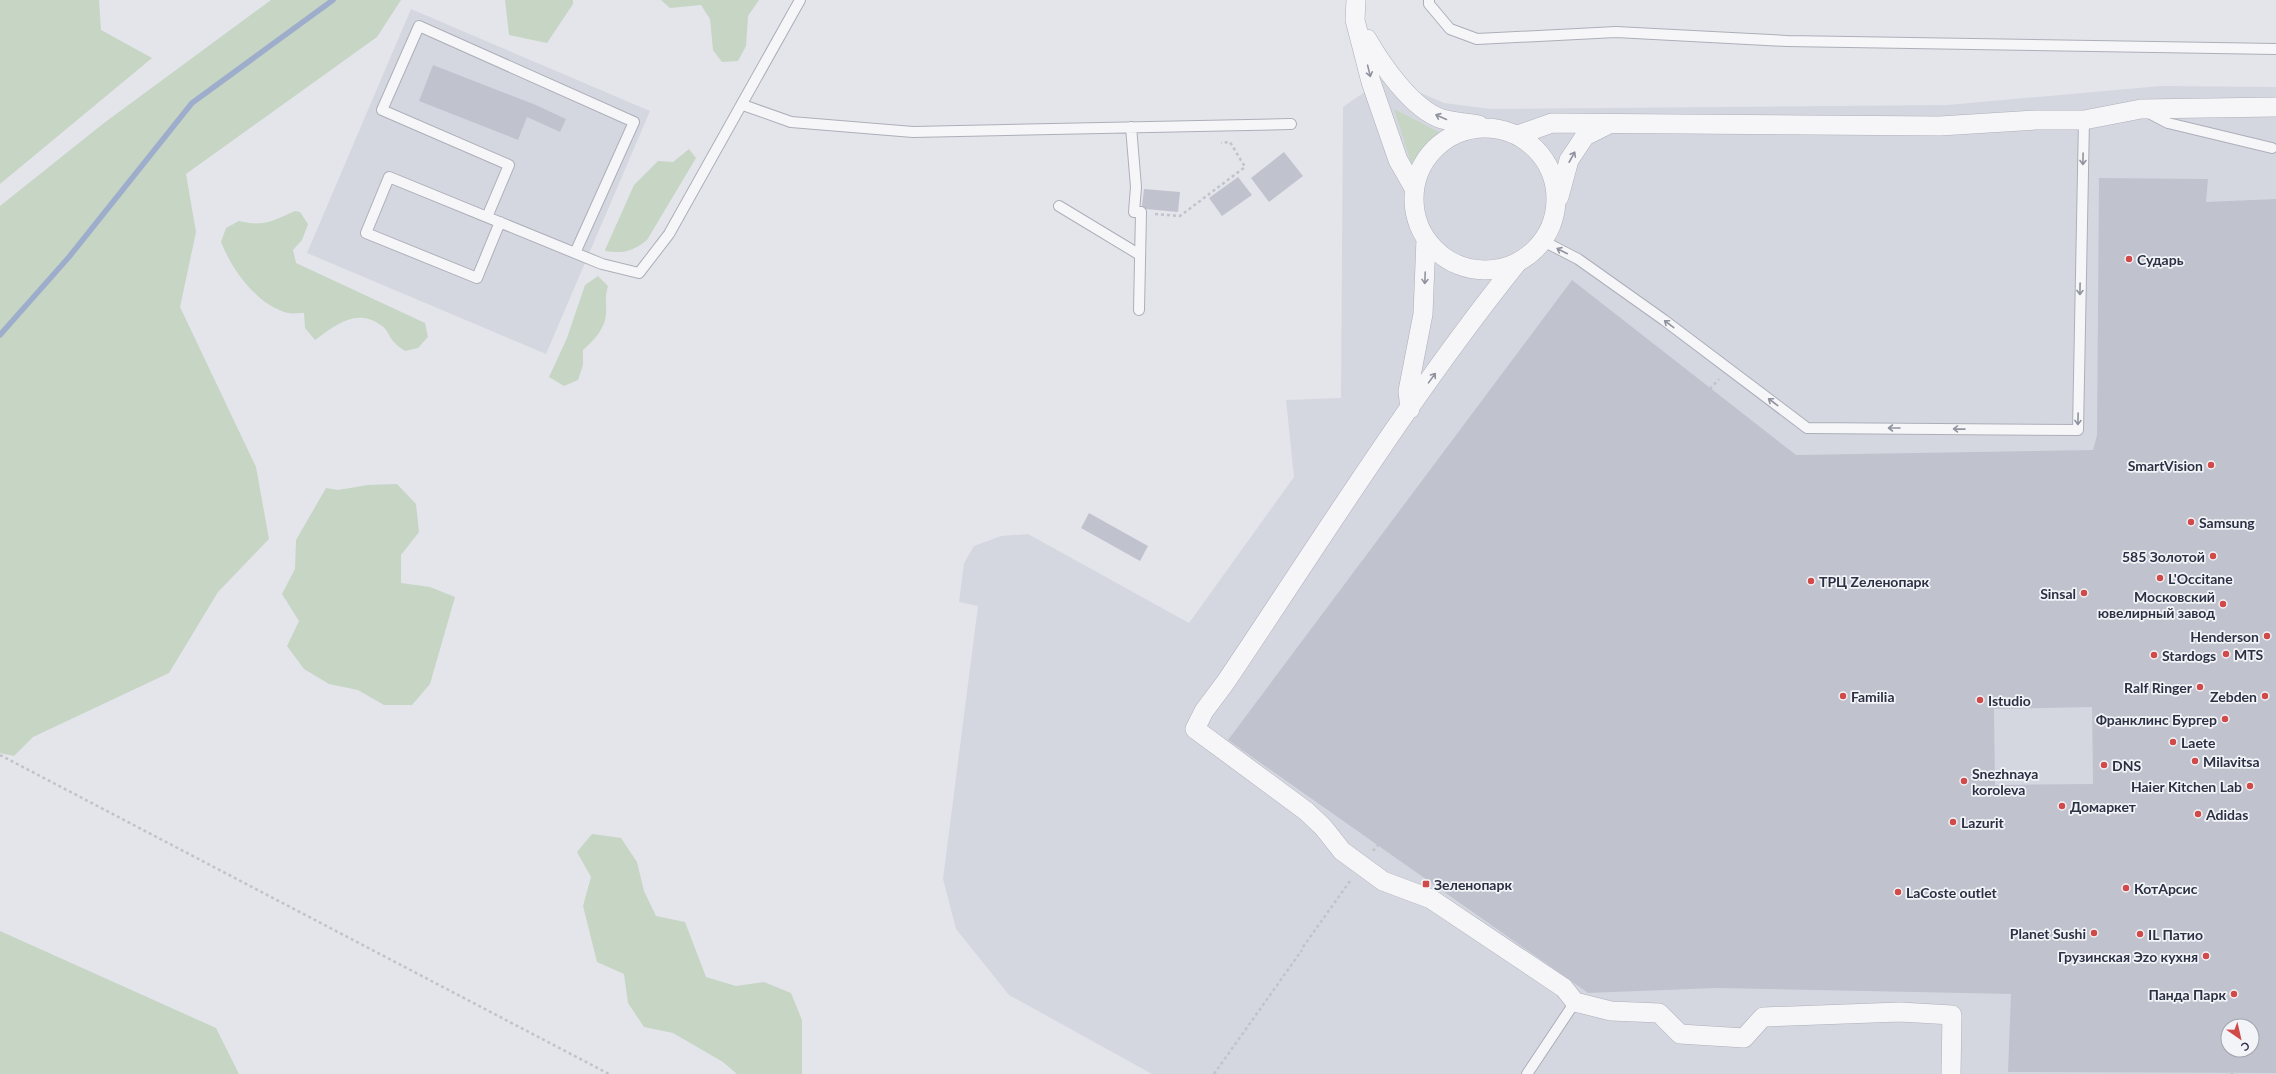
<svg xmlns="http://www.w3.org/2000/svg" width="2276" height="1074" font-family="Lato,sans-serif">
  <style>
    .built { fill: #d5d7e0; fill-rule: evenodd }
    .green { fill: #c6d5c4 }
    .lines { fill: none; stroke-linecap: round; stroke-linejoin: round }
    .stream { stroke: #9eadcb; stroke-width: 5.5 }
    .building { fill: #c0c3ce; fill-rule: evenodd }
    .service-casing { stroke: #acafb9; stroke-width: 12 }
    .minor-casing { stroke: #acafb9; stroke-width: 20 }
    .path { stroke: #c1c3ca; stroke-width: 2.5; stroke-dasharray: 3 3; stroke-linecap: butt }
    .service { stroke: #f6f6f9; stroke-width: 10 }
    .minor { stroke: #f6f6f9; stroke-width: 19 }
    .oneway { stroke: #90939e }
    .poi-dot { fill: #cf4a49; stroke: #f3f4f8; stroke-width: 1.5 }
    .labels { text-anchor: middle; dominant-baseline: central; stroke-width: 3.5; stroke-linejoin: round; paint-order: stroke }
    .poi-label { font-size: 14px; font-weight: bold; fill: #2b3043; stroke: #f3f4f8; text-anchor: start }
  </style>
  <rect width="100%" height="100%" fill="#e3e5eb"/>
  <path class="built" d="M411 9 650 111 546 354 307 253Z
    M1396 70 1414 90 1444 103 1491 109 1947 105 2161 86 2276 87V1074H1152L1009 995 956 929 943 879 978 606 959 602 964 563 974 546 1001 536 1028 534 1189 623 1294 477 1286 400 1341 398 1343 107ZM2228 1026H2252V1050H2228Z"/>
  <path class="green" d="M0 0H99L101 30 152 58 0 184Z
    M271 0H401L377 37 186 174 196 232 180 307 256 467 269 539 218 592 169 673 33 737 14 756 0 753V206L104 123Z
    M505 0H573V4L547 43 509 35Z
    M661 0H759L748 16 746 46 738 61 722 62 713 50 710 19 701 5 670 8Z
    M1394 109 1439 132 1411 163Z
    M689 149 696 158 647 240C633 251 623 254 606 251L605 250 634 185 658 161 673 162Z
    M295 211 300 212 308 224 302 240 293 250 296 263 425 323 428 337 418 348 405 351C401 348 396 345 393 341 389 336 387 329 382 326 357 307 336 325 315 340L305 328 304 313C299 313 293 314 288 313 257 305 232 270 221 242L226 228 239 221C263 227 273 221 295 211Z
    M598 276 608 286C604 300 607 302 606 314 605 329 594 340 583 350V365L578 380 564 386 549 377 567 338 585 285Z
    M397 484 416 504 419 532 401 555V583L430 587 455 597 430 684 412 705H384L358 690 329 684 304 669 287 646 299 621 282 594 295 569 296 540 326 488 338 490 368 485Z
    M592 834 621 838 637 862 644 891 656 916 685 922 706 977 736 986 764 982 791 993 802 1020V1074H737L723 1062 673 1033 644 1027 628 1003 624 974 597 962 583 906 591 877 577 852Z
    M0 931 216 1028 239 1074H0Z"/>
  <g class="lines">
    <path class="stream" d="M0 335 69 257 192 103 333 0"/>
  </g>
  <path class="building" d="M433 65 536 105 566 119 560 132 527 117 518 140 419 101Z
    M1284 152 1303 176 1269 202 1251 178Z
    M1238 177 1252 195 1222 216 1209 198Z
    M2099 178 2208 179 2206 202 2276 199V1073L2008 1072 2011 994 1717 988 1588 993 1228 740 1572 280 1796 455 2093 450 2097 435ZM2092 707 2093 784 1995 785 1994 709ZM2228 1026H2252V1050H2228Z
    M1144 189 1180 192 1178 212 1146 209 1142 206Z
    M1089 513 1148 546 1140 561 1081 528Z"/>
  <g class="lines">
    <defs>
      <path id="service" d="M1429 0V4L1450 29 1477 39 1616 32 1787 41 2276 49
        M743 105 791 122 913 132 1291 124
        M2147 112 2168 123 2272 148
        M1131 127 1136 187 1134 212H1141L1139 310
        M1059 206 1140 255
        M487 217 509 165 382 110 419 26 634 122 575 253
        M500 222 477 278 366 233 389 177 602 264 639 273 669 234 800 0
        M1543 241 1578 259 1664 320 1807 428 2078 430 2084 120
        M1527 1074 1575 1002"/>
      <path id="minor" d="M1356 0 1355 20 1371 82 1398 160 1414 188
        M1367 39C1382 65 1412 109 1442 119 1454 122 1467 123 1479 125
        M1414 199a71 71 0 1 1 142 0a71 71 0 1 1-142 0Z
        M1518 135 1552 123 1940 126 2036 120H2084L2141 109 2276 107
        M1559 197 1569 160 1585 136 1607 125
        M1517 263C1411 395 1320 542 1225 683L1204 711 1195 729 1306 811 1323 827 1342 851 1383 881 1431 899 1564 988 1575 1002 1611 1011 1659 1013 1680 1034 1744 1038 1763 1017 1900 1012 1952 1015 1951 1074
        M1410 409 1408 391 1423 314 1426 239"/>
    </defs>
    <use href="#service" class="service-casing"/>
    <use href="#minor" class="minor-casing"/>
    <path class="path" d="M1155 214 1180 216 1245 167 1230 142 1221 143
      M1710 389 1719 379
      M0 755 609 1074
      M1373 851 1378 845
      M1303 947 1350 881
      M2232 1073V1074
      M1214 1074 1302 950"/>
    <use href="#service" class="service"/>
    <use href="#minor" class="minor"/>
  </g>
  <defs><path id="oneway-shaft" d="M-6 0H5M1.5-3L5.5 0L1.5 3" fill="none" stroke-width="1.6" stroke-linecap="round" stroke-linejoin="round"/></defs>
  <g class="oneway">
    <use href="#oneway-shaft" transform="translate(1369 71) rotate(76)"/>
    <use href="#oneway-shaft" transform="translate(1441 117) rotate(-156)"/>
    <use href="#oneway-shaft" transform="translate(1572 157) rotate(-61)"/>
    <use href="#oneway-shaft" transform="translate(2083 159) rotate(91)"/>
    <use href="#oneway-shaft" transform="translate(1562 251) rotate(-153)"/>
    <use href="#oneway-shaft" transform="translate(1425 278) rotate(92)"/>
    <use href="#oneway-shaft" transform="translate(2080 289) rotate(91)"/>
    <use href="#oneway-shaft" transform="translate(1669 324) rotate(-143)"/>
    <use href="#oneway-shaft" transform="translate(1432 378) rotate(-54)"/>
    <use href="#oneway-shaft" transform="translate(1773 402) rotate(-143)"/>
    <use href="#oneway-shaft" transform="translate(2078 419) rotate(91)"/>
    <use href="#oneway-shaft" transform="translate(1894 428) rotate(-180)"/>
    <use href="#oneway-shaft" transform="translate(1959 429) rotate(-179)"/>
  </g>
  <g class="poi-dot">
    <circle cx="2129" cy="259" r="4"/>
    <circle cx="2211" cy="465" r="4"/>
    <circle cx="2191" cy="522" r="4"/>
    <circle cx="2213" cy="556" r="4"/>
    <circle cx="2160" cy="578" r="4"/>
    <circle cx="1811" cy="581" r="4"/>
    <circle cx="2084" cy="593" r="4"/>
    <circle cx="2223" cy="604" r="4"/>
    <circle cx="2267" cy="636" r="4"/>
    <circle cx="2226" cy="654" r="4"/>
    <circle cx="2154" cy="655" r="4"/>
    <circle cx="2200" cy="687" r="4"/>
    <circle cx="1843" cy="696" r="4"/>
    <circle cx="2265" cy="696" r="4"/>
    <circle cx="1980" cy="700" r="4"/>
    <circle cx="2225" cy="719" r="4"/>
    <circle cx="2173" cy="742" r="4"/>
    <circle cx="2195" cy="761" r="4"/>
    <circle cx="2104" cy="765" r="4"/>
    <circle cx="1964" cy="781" r="4"/>
    <circle cx="2250" cy="786" r="4"/>
    <circle cx="2062" cy="806" r="4"/>
    <circle cx="2198" cy="814" r="4"/>
    <circle cx="1953" cy="822" r="4"/>
    <rect x="1422" y="880" width="8" height="8" rx="2"/>
    <circle cx="2126" cy="888" r="4"/>
    <circle cx="1898" cy="892" r="4"/>
    <circle cx="2094" cy="933" r="4"/>
    <circle cx="2140" cy="934" r="4"/>
    <circle cx="2206" cy="956" r="4"/>
    <circle cx="2234" cy="994" r="4"/>
  </g>
  <g class="labels">
    <g class="poi-label">
      <text x="2137" y="259">Сударь</text>
      <text x="2203" y="465" text-anchor="end">SmartVision</text>
      <text x="2199" y="522">Samsung</text>
      <text x="2205" y="556" text-anchor="end">585 Золотой</text>
      <text x="2168" y="578">L'Occitane</text>
      <text x="1819" y="581">ТРЦ Zеленопарк</text>
      <text x="2076" y="593" text-anchor="end">Sinsal</text>
      <text x="2215" y="596" text-anchor="end">Московский<tspan x="2215" dy="16">ювелирный завод</tspan></text>
      <text x="2259" y="636" text-anchor="end">Henderson</text>
      <text x="2234" y="654">MTS</text>
      <text x="2162" y="655">Stardogs</text>
      <text x="2192" y="687" text-anchor="end">Ralf Ringer</text>
      <text x="1851" y="696">Familia</text>
      <text x="2257" y="696" text-anchor="end">Zebden</text>
      <text x="1988" y="700">Istudio</text>
      <text x="2217" y="719" text-anchor="end">Франклинс Бургер</text>
      <text x="2181" y="742">Laete</text>
      <text x="2203" y="761">Milavitsa</text>
      <text x="2112" y="765">DNS</text>
      <text x="1972" y="773">Snezhnaya<tspan x="1972" dy="16">koroleva</tspan></text>
      <text x="2242" y="786" text-anchor="end">Haier Kitchen Lab</text>
      <text x="2070" y="806">Домаркет</text>
      <text x="2206" y="814">Adidas</text>
      <text x="1961" y="822">Lazurit</text>
      <text x="1434" y="884">Зеленопарк</text>
      <text x="2134" y="888">КотАрсис</text>
      <text x="1906" y="892">LaCoste outlet</text>
      <text x="2086" y="933" text-anchor="end">Planet Sushi</text>
      <text x="2148" y="934">IL Патио</text>
      <text x="2198" y="956" text-anchor="end">Грузинская Эzо кухня</text>
      <text x="2226" y="994" text-anchor="end">Панда Парк</text>
    </g>
  </g>
  <g transform="translate(2240 1038) rotate(146)"><circle r="19" fill="#f3f4f8" stroke="#a3a6b0"/>
  <path d="M0-3L7 15L0 10L-7 15Z" fill="#cf4a49"/>
  <text y="-6" font-size="11" font-weight="bold" text-anchor="middle" fill="#2b3043">С</text>
  </g>
</svg>
